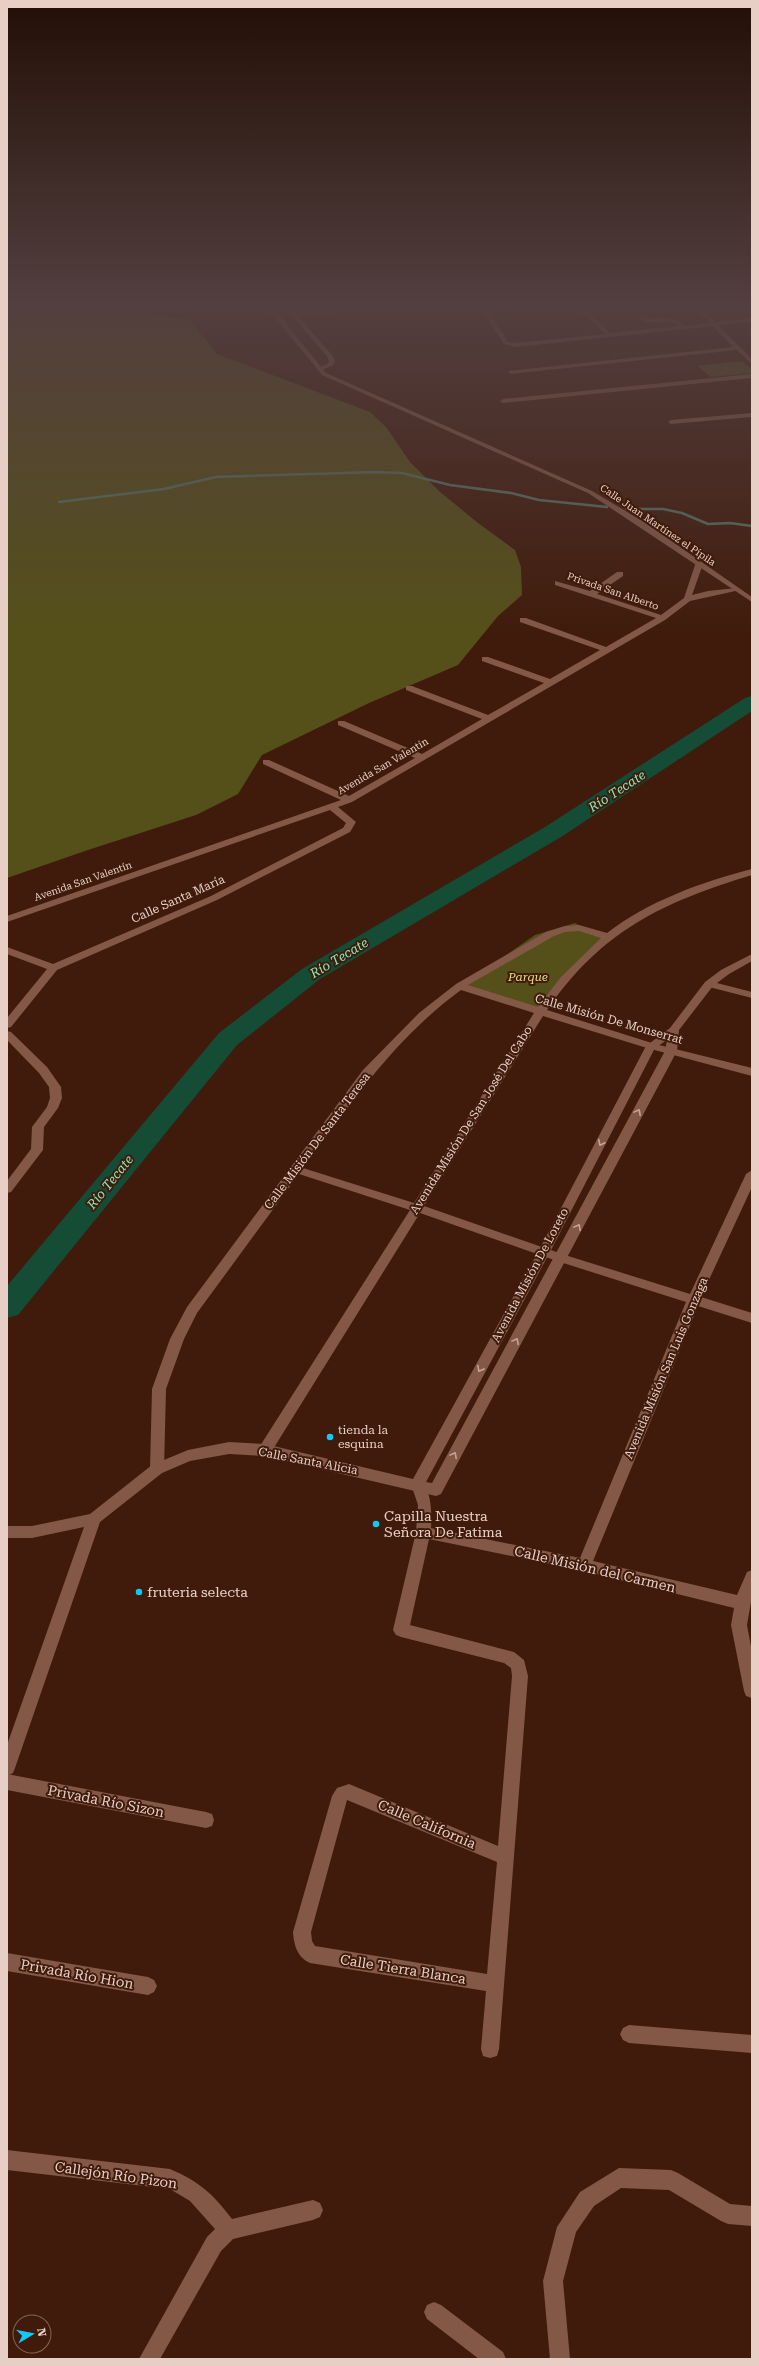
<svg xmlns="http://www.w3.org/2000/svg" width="759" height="2366" font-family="'Roboto Serif',serif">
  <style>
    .green { fill: #555019 }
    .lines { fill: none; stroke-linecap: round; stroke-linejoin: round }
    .stream { stroke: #547361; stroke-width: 2.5 }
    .river { fill: #144c36; fill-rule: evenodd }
    .minor { fill: #835847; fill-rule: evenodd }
    .tertiary { fill: #835847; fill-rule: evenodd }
    .secondary { fill: #835847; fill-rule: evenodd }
    .oneway { stroke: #c5a599 }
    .poi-dot { fill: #0dcafa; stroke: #401b0b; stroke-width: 1.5 }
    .labels { text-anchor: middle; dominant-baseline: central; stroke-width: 4; stroke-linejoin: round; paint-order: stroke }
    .far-street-label { font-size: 10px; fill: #e8cfc5; stroke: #401b0b }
    .street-label { font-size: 12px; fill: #e8cfc5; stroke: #401b0b }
    .park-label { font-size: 12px; font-style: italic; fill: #e8dd7f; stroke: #401b0b }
    .poi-label { font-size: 12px; fill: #e8cfc5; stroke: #401b0b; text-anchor: start }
    .water-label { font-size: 13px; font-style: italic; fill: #84eabc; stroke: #401b0b }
    .near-poi-label { font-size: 14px; fill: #e8cfc5; stroke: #401b0b; text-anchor: start }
    .near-street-label { font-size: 14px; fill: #e8cfc5; stroke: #401b0b }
  </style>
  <rect width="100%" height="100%" fill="#401b0b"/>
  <path class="green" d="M7 305H139L155 316 189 319 217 354 370 412 386 427 410 462 439 491 478 523 515 550 521 567 522 595 498 616 458 665 369 703 262 755 238 794 196 815 88 850 7 878Z
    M742 361 752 370V373L711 377 697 366Z
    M575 923 603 939 538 1012 459 988 535 935Z"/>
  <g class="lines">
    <path class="stream" d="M59 502 164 489 216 477 375 472 402 473 450 485 511 493 539 500 607 507
      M626 509H663L682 513 708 524 730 523 752 526"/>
    <path class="river" d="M752 696V711L561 837 320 979 237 1045 18 1315 7 1318V1286L219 1033 302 969 545 827 745 698Z"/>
    <path class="minor" d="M25 305H34L35 306 32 308Z
      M282 305H288L295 313 383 305H407L298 316 332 355 335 361 332 366 319 371 317 368 328 364 329 361 327 356Z
      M479 305H485L508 342 516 343 605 334 575 305H581L610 333 678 326 673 322H644L639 318 642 316C659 323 669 312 684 326L710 323 692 305H698L715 322 752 318V322L718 325 752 359V364L737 350 510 374 508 371 733 347 713 326 516 347 504 344Z
      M752 374V378L503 403 500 401 503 399Z
      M752 413V417L671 424 668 422 671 420Z
      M696 562 703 564 692 595 708 591 736 588 740 590 690 601 665 620 352 802 338 807 356 822 350 832 217 900 57 970 11 1027 7 1028V1018L47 969 7 954V947L53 964 211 896 343 828 346 823 330 810 7 922V916L341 800 263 764V760H269L349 796 415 758 338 725V721H344L422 754 482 719 406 690V686H412L488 715 544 683 482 661V657H488L550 679 600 650 520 622V618H526L606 647 656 618 555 585V581L590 591 617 572H623V576L597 594 661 615 684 598Z
      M752 869V875C663 902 601 931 547 1010L655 1044 752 1068V1076L647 1048 543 1016 424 1206 565 1255 690 1294 746 1174 752 1170V1187L701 1297 752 1313V1323L698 1306 593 1561 737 1595 747 1572 752 1570V1596L747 1625 752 1652V1698L746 1696 744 1691 731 1625 734 1608 584 1571 429 1539 410 1625 514 1652 524 1660 528 1676 499 2049 497 2056 490 2058 483 2056 481 2049 486 1991 310 1963C297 1957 294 1945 293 1932L332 1796 337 1788 349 1784 498 1846 512 1676 511 1668 504 1663 401 1637 396 1635 393 1630 416 1532 418 1505 411 1484 413 1480 418 1478 423 1480C431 1496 432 1510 431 1528L580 1558 686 1302 557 1261 420 1213 270 1454 265 1456 260 1454 258 1450 260 1446 410 1210 299 1174 197 1313 184 1339 166 1389 164 1469 162 1473 157 1475 152 1473 150 1469 152 1389 170 1339 187 1307 363 1070 419 1013 456 984 546 932 565 926 579 925 607 933C649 901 701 882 752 869ZM579 931 601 938 561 977 538 1007 468 985 554 936 565 932ZM461 990 534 1013 414 1203 303 1168C351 1103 395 1038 461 990ZM347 1800 497 1862 487 1974 315 1946 312 1941 311 1932Z
      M709 981 752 992V998L705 986 704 984Z
      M7 1031 11 1032 47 1067 61 1087 62 1098 58 1108 44 1127 43 1150 11 1192 7 1193V1181L31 1149 32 1127 47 1107 50 1098 49 1087 39 1073 7 1040Z
      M7 1774 206 1812 212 1814 214 1820 212 1826 206 1828 7 1790Z
      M7 1953 148 1977 154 1980 157 1986 154 1992 148 1995 7 1971Z
      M629 2025 752 2035V2053L629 2043 623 2040 620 2034 623 2028Z
      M7 2150 170 2169C200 2182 213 2194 232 2219L313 2200 320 2203 323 2210 320 2217 313 2220 233 2239 221 2251 160 2359H139L207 2237 215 2229 190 2201 170 2189 7 2170Z
      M619 2168 671 2170 678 2173 730 2204 752 2206V2226L728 2224 721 2221 669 2190 621 2188 594 2206 576 2232 563 2281 570 2359H550L543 2281 557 2227 580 2192Z
      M434 2302 441 2305 503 2352 506 2359H479L427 2319 424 2312 427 2305Z"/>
    <path class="tertiary" d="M752 954V961L729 974 713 986 679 1030 677 1051 441 1494 436 1496 265 1456 229 1454 190 1461 162 1473 100 1522 15 1768 13 1773 7 1776V1745L84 1527 32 1538H7V1526H32L90 1514 152 1465 188 1450 229 1442 265 1444 413 1479 538 1252 646 1046 670 1028 705 982 721 970ZM667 1040 665 1051 432 1483 426 1482 550 1252 655 1048Z"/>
    <path class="secondary" d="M265 305H271L326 373 592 491 644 522 752 597V602L588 493 322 375Z"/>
  </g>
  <defs><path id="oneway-chevron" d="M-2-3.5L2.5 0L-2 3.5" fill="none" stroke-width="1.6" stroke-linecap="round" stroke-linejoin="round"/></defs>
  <g class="oneway">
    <use href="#oneway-chevron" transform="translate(638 1112) rotate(-62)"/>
    <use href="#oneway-chevron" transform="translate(601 1143) rotate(117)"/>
    <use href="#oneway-chevron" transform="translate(578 1227) rotate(-62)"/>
    <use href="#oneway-chevron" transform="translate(516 1341) rotate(-62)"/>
    <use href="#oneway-chevron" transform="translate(480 1369) rotate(119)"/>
    <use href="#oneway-chevron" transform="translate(454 1455) rotate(-62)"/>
  </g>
  <linearGradient id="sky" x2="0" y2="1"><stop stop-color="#230f06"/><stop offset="0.48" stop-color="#533f3f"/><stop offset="1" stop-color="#533f3f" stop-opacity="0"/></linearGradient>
  <rect width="759" height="636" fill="url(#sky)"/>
  <g class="poi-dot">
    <circle cx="330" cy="1437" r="4"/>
    <circle cx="376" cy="1524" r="4"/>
    <circle cx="139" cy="1592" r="4"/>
  </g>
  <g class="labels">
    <g class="far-street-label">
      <text transform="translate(658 525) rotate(34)">Calle Juan Martínez el Pípila</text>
      <text transform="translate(613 591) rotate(19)">Privada San Alberto</text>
      <text transform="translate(383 766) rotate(-30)">Avenida San Valentín</text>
      <text transform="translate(83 881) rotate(-19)">Avenida San Valentín</text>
    </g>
    <g class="street-label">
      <text transform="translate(178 899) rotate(-24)">Calle Santa María</text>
      <text transform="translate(609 1019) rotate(16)">Calle Misión De Monserrat</text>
      <text transform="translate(471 1120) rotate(-58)">Avenida Misión De San José Del Cabo</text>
      <text transform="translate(317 1141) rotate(-53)">Calle Misión De Santa Teresa</text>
      <text transform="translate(530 1275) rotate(-62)">Avenida Misión De Loreto</text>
      <text transform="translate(666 1368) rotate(-67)">Avenida Misión San Luis Gonzaga</text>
      <text transform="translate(308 1461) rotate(11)">Calle Santa Alicia</text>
    </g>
    <g class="park-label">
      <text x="528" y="977">Parque</text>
    </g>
    <g class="poi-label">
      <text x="338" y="1430">tienda la<tspan x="338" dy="14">esquina</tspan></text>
    </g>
    <g class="water-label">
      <text transform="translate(617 791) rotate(-33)">Río Tecate</text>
      <text transform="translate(339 958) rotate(-31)">Río Tecate</text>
      <text transform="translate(110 1182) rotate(-51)">Río Tecate</text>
    </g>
    <g class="near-poi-label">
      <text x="384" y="1516">Capilla Nuestra<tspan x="384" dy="16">Señora De Fatima</tspan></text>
      <text x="147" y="1592">fruteria selecta</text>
    </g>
    <g class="near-street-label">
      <text transform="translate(595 1569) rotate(13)">Calle Misión del Carmen</text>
      <text transform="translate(106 1801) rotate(11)">Privada Río Sizon</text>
      <text transform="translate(427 1824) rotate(23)">Calle California</text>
      <text transform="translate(403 1969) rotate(9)">Calle Tierra Blanca</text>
      <text transform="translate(77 1974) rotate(10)">Privada Río Hion</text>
      <text transform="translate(116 2175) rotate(8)">Callejón Río Pizon</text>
    </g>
  </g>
  <rect width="759" height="2366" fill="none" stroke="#e8cfc5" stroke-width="16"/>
  <g transform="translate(32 2334) rotate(80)"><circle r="19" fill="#401b0b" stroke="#836355"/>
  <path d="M0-3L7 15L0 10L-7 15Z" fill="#0dcafa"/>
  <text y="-6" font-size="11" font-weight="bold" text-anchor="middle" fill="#e8cfc5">N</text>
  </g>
</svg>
